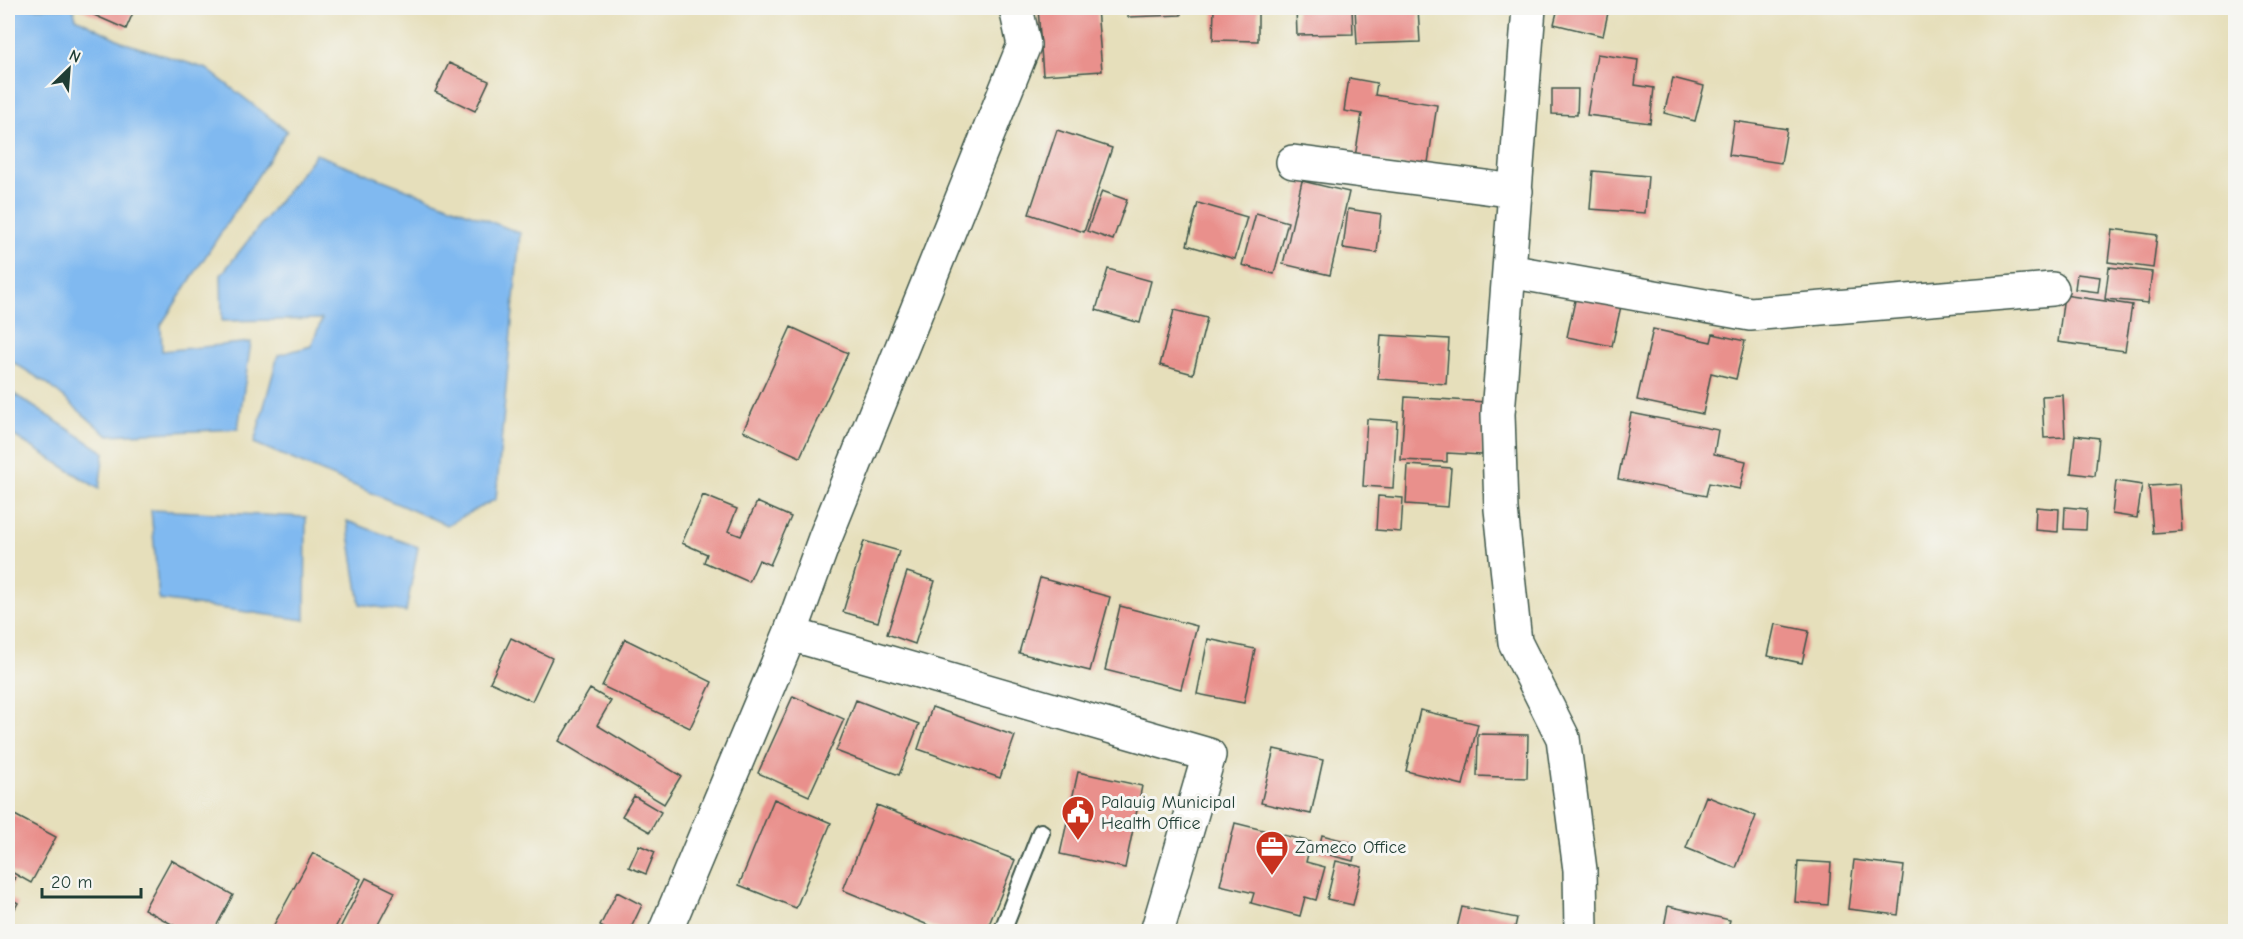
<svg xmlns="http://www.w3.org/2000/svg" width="2243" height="939" font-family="'Comic Neue',sans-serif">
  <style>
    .water { fill: #80b9f0; stroke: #507b92; stroke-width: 1.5 }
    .building { fill: #e9908c }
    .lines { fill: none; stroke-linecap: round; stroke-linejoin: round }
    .lane-casing { stroke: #3d5548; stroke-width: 20 }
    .street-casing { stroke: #3d5548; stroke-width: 36 }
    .lane { stroke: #fff; stroke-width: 16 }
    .street { stroke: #fff; stroke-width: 33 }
    .labels { text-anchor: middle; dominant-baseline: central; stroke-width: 6; stroke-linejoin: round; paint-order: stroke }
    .poi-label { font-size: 18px; fill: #1f3d34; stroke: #f6f6f2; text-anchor: start }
  </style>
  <rect width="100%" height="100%" fill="#f6f6f2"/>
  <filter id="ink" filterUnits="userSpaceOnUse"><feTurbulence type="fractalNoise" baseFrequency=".0167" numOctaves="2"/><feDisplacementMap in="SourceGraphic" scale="12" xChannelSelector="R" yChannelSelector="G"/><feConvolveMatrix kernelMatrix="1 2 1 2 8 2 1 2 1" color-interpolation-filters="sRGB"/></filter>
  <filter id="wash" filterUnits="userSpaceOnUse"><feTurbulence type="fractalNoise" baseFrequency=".008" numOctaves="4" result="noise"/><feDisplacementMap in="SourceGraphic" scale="24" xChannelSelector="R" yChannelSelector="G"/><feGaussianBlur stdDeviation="1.35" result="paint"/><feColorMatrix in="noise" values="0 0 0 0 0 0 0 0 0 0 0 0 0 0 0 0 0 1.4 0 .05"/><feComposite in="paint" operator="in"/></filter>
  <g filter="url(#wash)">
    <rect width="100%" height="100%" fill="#e6dfbb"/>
    <path class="water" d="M8 8H73L76 18 125 43 207 69 287 131 161 325 162 351 251 342 238 429 107 435 48 384 8 359Z
      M316 154 520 233 496 499 447 525 254 443 278 355 311 346 322 319 222 321 221 275Z
      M8 390 104 452 99 489 8 432Z
      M151 510 306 517 305 620 159 600Z
      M347 521 418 547 406 612 360 604Z"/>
    <g id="blocks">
      <path class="building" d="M78 8H135L126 29Z
        M1038 8H1097L1102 71 1043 75Z
        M1128 8H1181V15L1128 17Z
        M1214 8H1258V41L1213 40Z
        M1296 8H1352L1353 34 1297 35Z
        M1355 8H1418L1420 42 1357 44Z
        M1558 8H1609L1603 36 1554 24Z
        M1597 54 1638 60 1635 85 1654 88 1650 123 1587 115Z
        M449 63 489 81 475 111 435 92Z
        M1349 78 1377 83 1375 95 1437 105 1427 169 1355 157 1362 114 1344 111Z
        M1673 78 1704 86 1695 121 1664 113Z
        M1552 89H1578L1577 115 1552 114Z
        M1734 121 1787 129 1781 163 1729 155Z
        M1057 130 1112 148 1084 232 1029 214Z
        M1593 171 1648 176 1645 213 1590 209Z
        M1302 181 1349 192 1330 275 1283 264Z
        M1102 191 1127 200 1113 240 1087 231Z
        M1198 203 1247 217 1235 259 1187 245Z
        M1348 209 1381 214 1377 253 1343 248Z
        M1256 213 1288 222 1274 274 1242 265Z
        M2112 229 2157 235 2153 268 2108 262Z
        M2109 267 2152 272 2148 303 2105 299Z
        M1108 269 1151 281 1140 323 1096 310Z
        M2077 274 2100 277 2098 292 2075 289Z
        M2064 295 2132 305 2125 351 2058 342Z
        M1576 296 1621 306 1612 346 1567 337Z
        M1174 310 1207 318 1193 374 1160 365Z
        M791 327 848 353 800 457 743 431Z
        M1653 329 1711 342 1713 334 1745 341 1736 379 1711 373 1703 414 1637 400Z
        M1381 335 1449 339 1446 384 1378 379Z
        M2063 395 2065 437 2044 438 2042 396Z
        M1405 397 1486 402 1482 455 1447 453V462L1401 460Z
        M1631 413 1718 430 1714 454 1746 461 1740 489 1709 483 1706 496 1618 479Z
        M1367 419 1397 421 1393 488 1363 486Z
        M2075 435 2099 438 2095 476 2071 473Z
        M1408 465 1451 468 1448 507 1406 504Z
        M2116 481 2142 485 2137 518 2112 514Z
        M2179 484 2182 531 2153 533 2149 486Z
        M703 495 737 509 728 531 741 536 757 502 791 517 770 565 759 560 749 582 704 562 707 554 682 543Z
        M1378 496 1403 498 1401 532 1376 530Z
        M2036 507 2059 509 2058 532 2035 530Z
        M2065 507 2087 509 2086 530 2064 529Z
        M864 541 899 551 878 622 843 612Z
        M907 572 935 581 915 644 887 634Z
        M1040 578 1110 597 1090 671 1019 653Z
        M1120 606 1197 626 1181 689 1105 670Z
        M1775 624 1809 631 1802 663 1768 656Z
        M511 638 552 658 532 701 490 682Z
        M625 639 712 682 690 728 602 686Z
        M1208 639 1255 649 1244 703 1197 694Z
        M590 689 611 701 597 725 681 776 664 804 559 741Z
        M793 696 844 719 809 796 758 773Z
        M856 700 919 724 899 775 836 751Z
        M932 707 1015 736 1000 778 918 749Z
        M1420 710 1478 724 1463 785 1406 771Z
        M1478 734 1528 735 1527 778 1477 776Z
        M1274 749 1323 760 1311 814 1261 803Z
        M1078 772 1142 786 1125 868 1060 854Z
        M634 796 661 812 650 832 622 816Z
        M1706 796 1756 816 1736 868 1686 848Z
        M774 799 831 823 796 908 739 885Z
        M877 805 1015 860 986 932H945L843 890Z
        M11 813 56 837 31 883 8 870V820Z
        M1235 823 1311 842 1306 862 1325 867 1316 900 1305 897 1300 916 1251 903 1254 893 1220 885Z
        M1322 835 1357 844 1353 861 1318 852Z
        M639 845 655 852 646 874 629 867Z
        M313 853 361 879 333 932H270Z
        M171 860 233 895 213 932H186L144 909Z
        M1854 860 1904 866 1898 915 1848 909Z
        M1336 861 1362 867 1353 905 1327 899Z
        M1798 861 1831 863 1828 905 1795 902Z
        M8 874 15 878 8 891Z
        M366 878 395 892 374 932H347L340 928Z
        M617 892 642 905 629 932H611L600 926Z
        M8 897 18 903 8 921Z
        M1668 906 1730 920 1727 932H1663Z
        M1462 907 1517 918 1514 932H1456Z"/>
    </g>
  </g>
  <g filter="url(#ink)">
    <use href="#blocks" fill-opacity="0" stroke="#3d5548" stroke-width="1.5"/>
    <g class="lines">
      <defs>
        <path id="lane" d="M1002 932 1041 832"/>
        <path id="street" d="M1529 8 1498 414 1501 509 1515 642 1563 738 1580 870 1581 932
          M1293 162 1516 191
          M1509 271 1750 314 2052 289
          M790 634 1209 755 1157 932
          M665 932 790 634 825 538 1024 45 1016 8"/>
      </defs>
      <use href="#lane" class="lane-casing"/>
      <use href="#street" class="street-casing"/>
      <use href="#lane" class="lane"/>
      <use href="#street" class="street"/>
    </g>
  </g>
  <defs>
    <symbol id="civic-pin" viewBox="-11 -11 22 30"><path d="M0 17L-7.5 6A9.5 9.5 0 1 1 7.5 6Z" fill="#c8321e" stroke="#f6f6f2"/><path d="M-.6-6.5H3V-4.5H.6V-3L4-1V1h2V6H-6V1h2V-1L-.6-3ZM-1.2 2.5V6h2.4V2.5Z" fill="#fff"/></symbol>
    <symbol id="office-pin" viewBox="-11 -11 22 30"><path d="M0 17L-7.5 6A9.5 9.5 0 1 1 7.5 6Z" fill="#c8321e" stroke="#f6f6f2"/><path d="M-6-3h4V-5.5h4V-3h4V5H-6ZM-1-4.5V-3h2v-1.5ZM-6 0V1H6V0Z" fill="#fff"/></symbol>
  </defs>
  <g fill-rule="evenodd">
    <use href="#civic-pin" x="1059" y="793" width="38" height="52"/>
    <use href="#office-pin" x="1253" y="828" width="38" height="52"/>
  </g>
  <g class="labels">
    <g class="poi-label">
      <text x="1101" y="802">Palauig Municipal<tspan x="1101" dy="21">Health Office</tspan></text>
      <text x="1295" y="847">Zameco Office</text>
    </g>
  </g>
  <rect width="2243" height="939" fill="none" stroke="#f6f6f2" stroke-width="30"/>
  <g transform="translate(69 69) rotate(25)" stroke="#f6f6f2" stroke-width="4.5" paint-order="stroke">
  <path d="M0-4.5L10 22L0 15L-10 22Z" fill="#1f3d34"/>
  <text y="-9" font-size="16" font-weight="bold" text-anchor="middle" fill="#1f3d34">N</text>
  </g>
  <path d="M42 888v9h99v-9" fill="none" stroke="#1f3d34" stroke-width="3"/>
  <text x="51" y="888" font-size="18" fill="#1f3d34" stroke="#f6f6f2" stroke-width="4.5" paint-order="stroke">20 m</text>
</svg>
